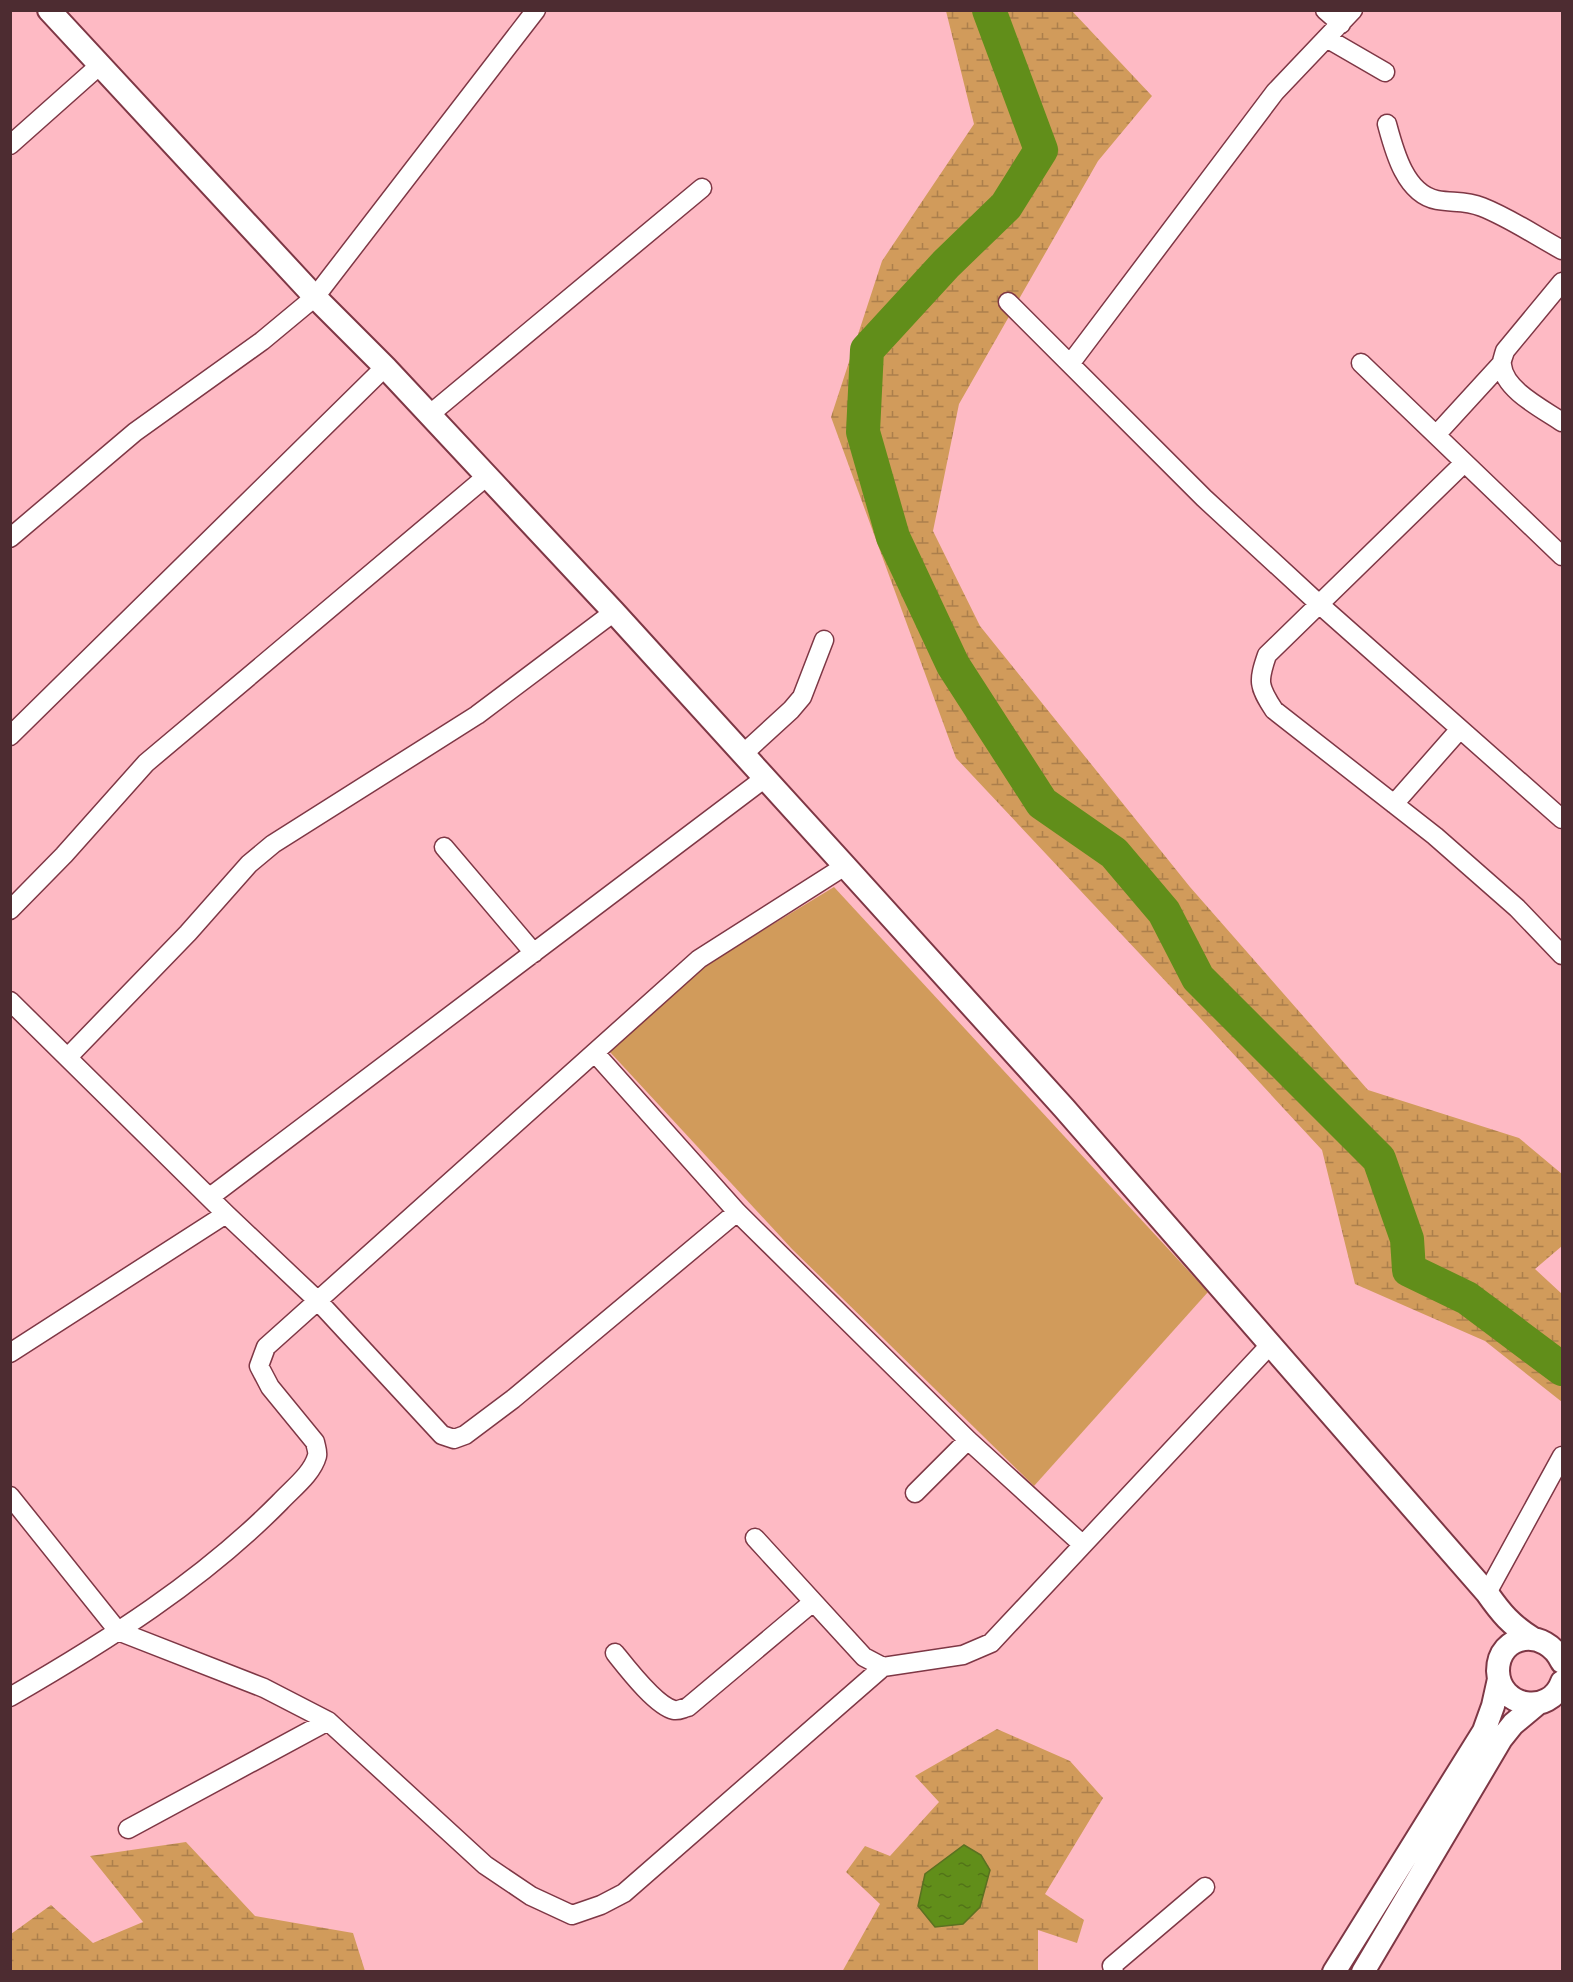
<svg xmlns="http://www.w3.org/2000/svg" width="1573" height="1982" font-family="Arial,sans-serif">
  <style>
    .grass { fill: #d19b5b }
    .wetland { fill: url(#wetland-marsh) }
    .water { fill: url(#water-ripples); stroke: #5b7121; stroke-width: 1.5 }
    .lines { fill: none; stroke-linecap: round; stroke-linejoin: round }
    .river { stroke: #618e1a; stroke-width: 34 }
    .minor-casing { stroke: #7e3745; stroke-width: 21 }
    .tertiary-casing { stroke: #7e3745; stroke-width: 26 }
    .minor { stroke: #fff; stroke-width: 18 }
    .tertiary { stroke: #fff; stroke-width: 22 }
  </style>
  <defs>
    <pattern id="wetland-marsh" width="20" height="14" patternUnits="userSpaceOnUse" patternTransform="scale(1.5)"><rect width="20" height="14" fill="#d19b5b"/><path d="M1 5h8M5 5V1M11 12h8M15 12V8" fill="none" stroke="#ac7f4c"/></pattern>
    <pattern id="water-ripples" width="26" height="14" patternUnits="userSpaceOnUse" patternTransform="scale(1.5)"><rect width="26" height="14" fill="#618e1a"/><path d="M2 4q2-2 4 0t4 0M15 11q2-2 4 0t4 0" fill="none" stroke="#527418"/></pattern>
  </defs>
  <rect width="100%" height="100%" fill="#febac4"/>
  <path class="grass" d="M834 887 1208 1292 1034 1486 792 1249 610 1052 704 966Z"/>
  <path class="wetland" d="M946 11H1072L1152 96 1098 161 959 404 933 531 980 626 1190 887 1368 1090 1519 1138 1562 1174V1246L1535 1269 1562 1294V1402L1485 1341 1355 1284 1322 1150 1201 1019 956 758 831 417 882 261 974 124Z
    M997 1729 1070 1761 1103 1798 1045 1894 1084 1920 1077 1943 1038 1930V1971L842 1972 880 1904 846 1872 865 1846 890 1856 939 1802 915 1776Z
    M186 1842 255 1916 353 1933 365 1971H11V1934L51 1905 93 1943 143 1922 90 1856Z"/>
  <path class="water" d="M964 1845 981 1855 990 1870 980 1907 963 1924 935 1927 918 1906 925 1874Z"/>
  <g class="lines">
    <path class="river" d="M989 10 1041 150 1006 206 946 264 867 350 863 432 893 537 953 665 1042 803 1114 853 1164 912 1198 978 1379 1159 1407 1239 1409 1270 1467 1298 1562 1369"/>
    <defs>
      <path id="minor" d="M1325 10 1341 24
        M1328 39 1385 72
        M1387 124C1394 150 1405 194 1437 200 1453 203 1465 200 1482 207 1510 218 1536 236 1562 250
        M10 145 100 65
        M1562 282 1505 351C1504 355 1501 361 1502 365 1504 390 1543 409 1562 422
        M1008 302 1204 498 1319 604 1562 819
        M1361 363 1562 556
        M1070 364 1275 92 1353 10
        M429 415 702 188
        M1436 435 1501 364
        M1464 463 1267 655C1258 681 1258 686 1274 710L1435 836 1517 908 1562 955
        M10 538 135 432 262 341 315 297 536 10
        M10 736 385 367
        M743 754 791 710 802 697 824 640
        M1394 804 1460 729
        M444 847 534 953
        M10 910 64 855 146 763 487 476
        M10 1001 226 1214 318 1301 442 1435 454 1439 465 1435 513 1399 737 1212
        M595 1053 737 1212 968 1440 1083 1545
        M68 1057 188 933 249 864 273 844 477 715 614 612
        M210 1197 765 778
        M10 1353 226 1214
        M915 1493 968 1440
        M10 1496 118 1631 264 1688 328 1721 485 1865 531 1896 572 1915 601 1905 624 1893 883 1667 963 1655 991 1643 1271 1344
        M755 1538 864 1657 883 1667
        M1487 1593 1562 1456
        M615 1653C627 1668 656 1706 674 1710 679 1711 683 1708 688 1707L813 1602
        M10 1697C107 1641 202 1581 280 1502 293 1488 312 1474 317 1456 318 1452 316 1447 315 1442L270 1387 259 1366 266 1347 699 959 845 866
        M128 1829 328 1721
        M1114 1972 1112 1966 1205 1887"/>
      <path id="tertiary" d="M49 10 315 297 385 367 614 612 845 866 1064 1108 1487 1593C1501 1613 1511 1625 1532 1638
        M1562 1662C1546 1627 1498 1633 1498 1671 1499 1708 1550 1716 1562 1682
        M1334 1972 1484 1731 1493 1706 1499 1679
        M1363 1972 1501 1739 1513 1724 1537 1704"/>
    </defs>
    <use href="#minor" class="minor-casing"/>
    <use href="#tertiary" class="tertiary-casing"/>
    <use href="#minor" class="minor"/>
    <use href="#tertiary" class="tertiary"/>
  </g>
  <rect width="1573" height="1982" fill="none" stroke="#4d2c31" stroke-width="24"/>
</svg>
